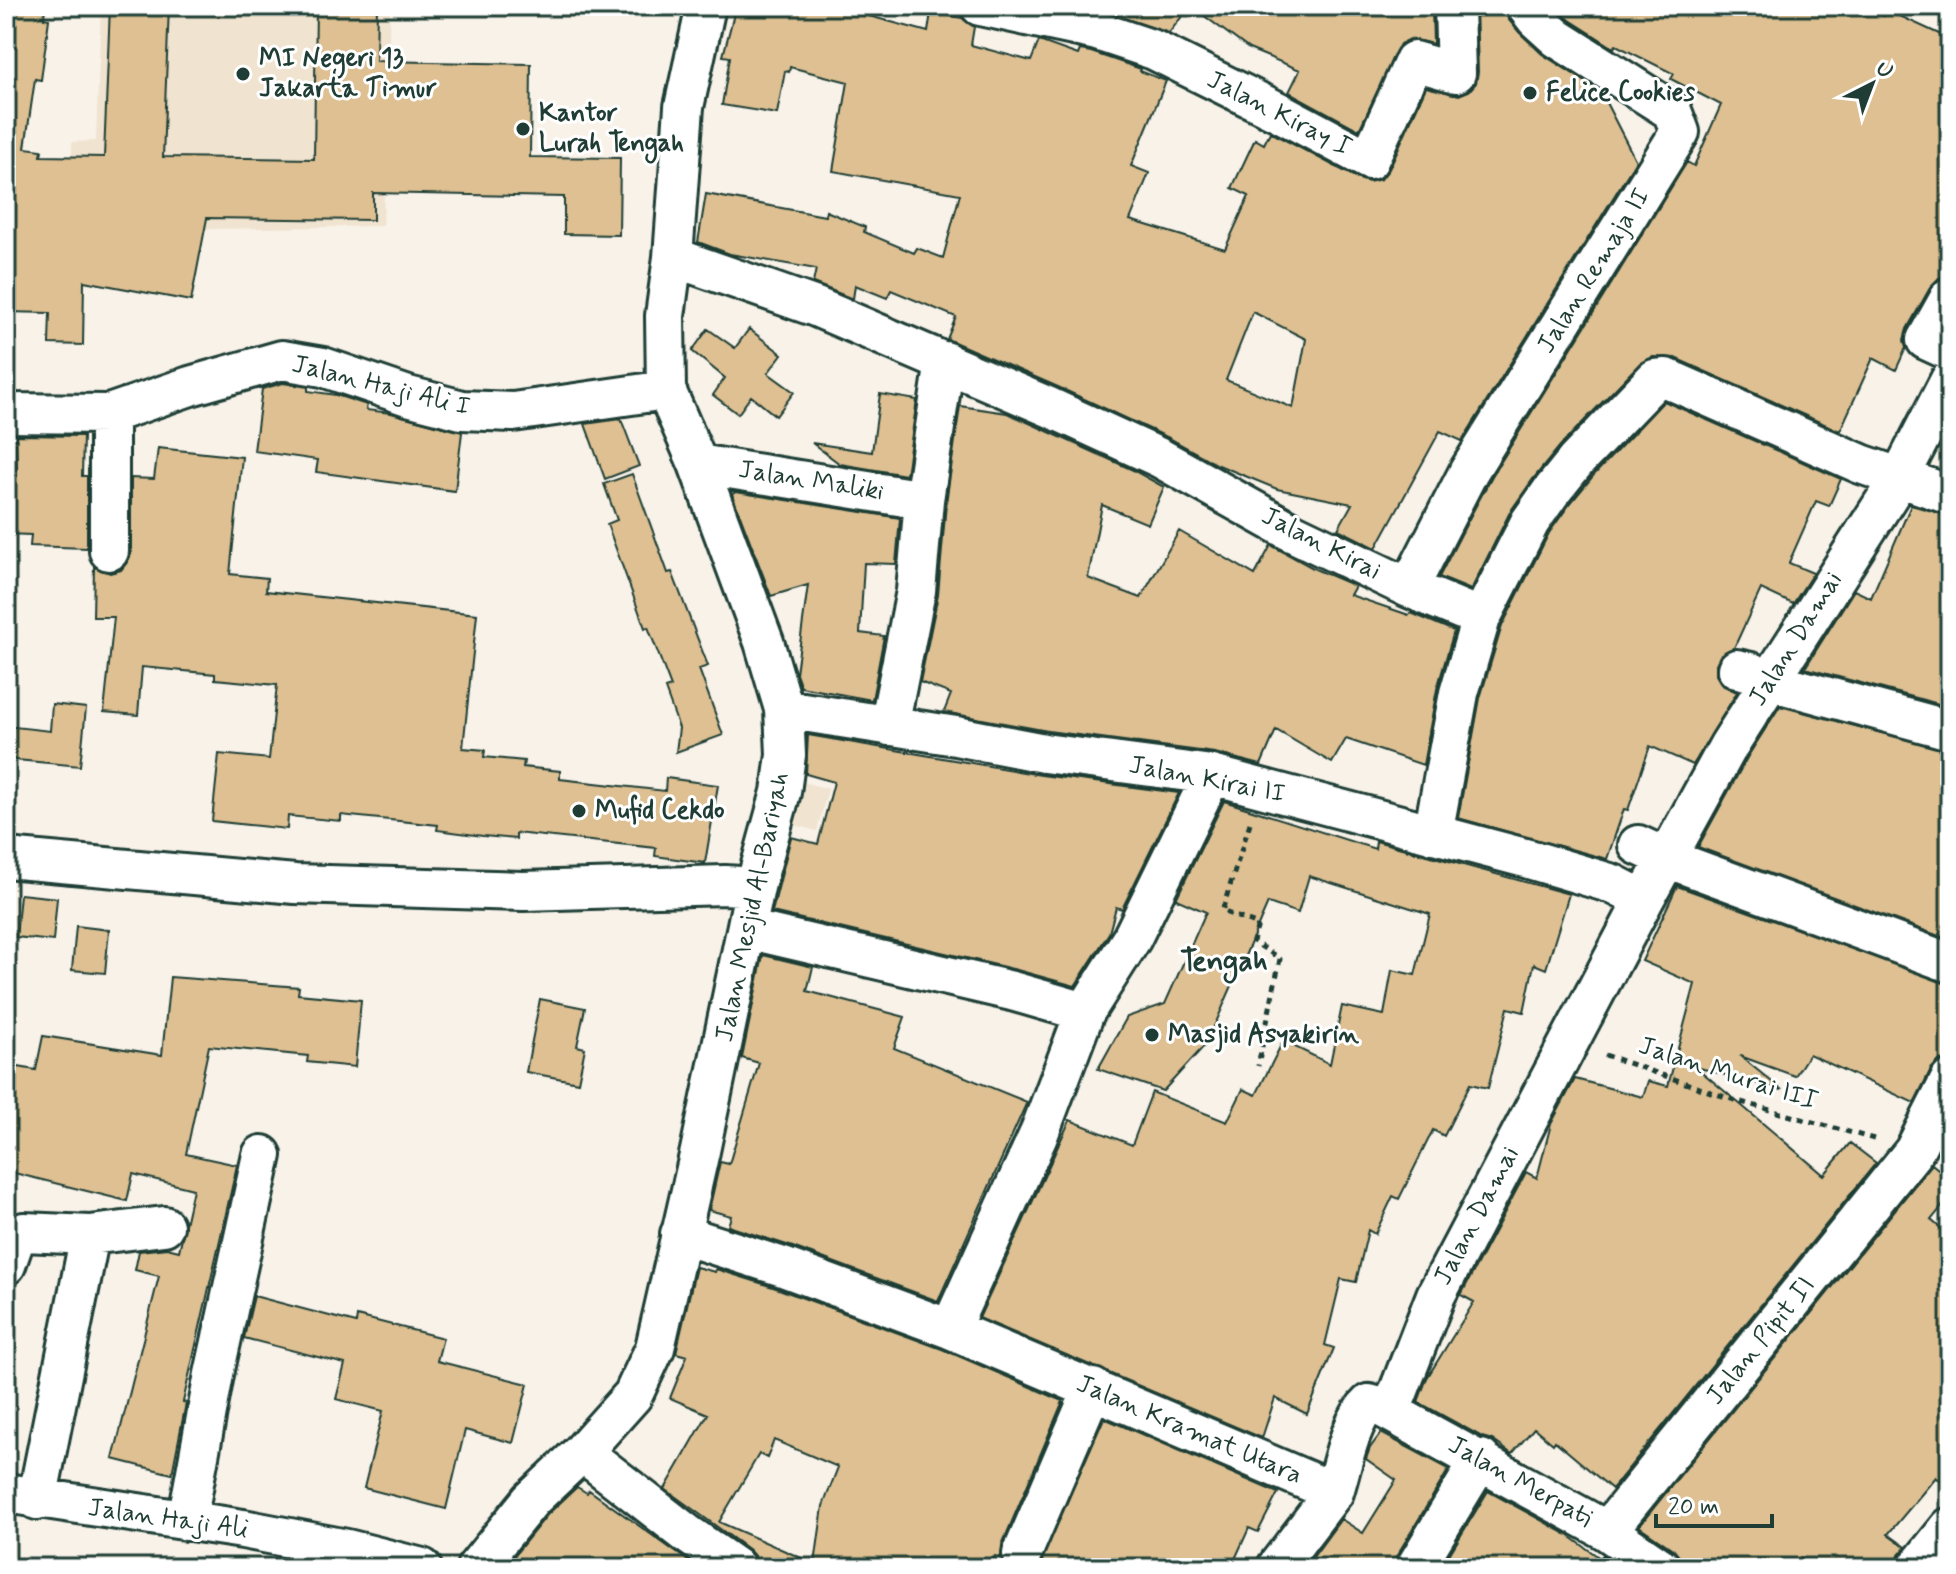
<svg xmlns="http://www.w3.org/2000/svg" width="1956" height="1574" font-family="Mynerve,sans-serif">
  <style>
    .built { fill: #f0e3cf }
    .building { fill: #dec092; stroke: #1f3d34; stroke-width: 2; fill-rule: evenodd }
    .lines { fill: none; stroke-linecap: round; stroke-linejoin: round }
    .minor-casing { stroke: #1f3d34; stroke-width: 44 }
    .path { stroke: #1f3d34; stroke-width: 5; stroke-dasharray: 6 6; stroke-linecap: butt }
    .minor { stroke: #fff; stroke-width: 38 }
    .poi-dot { fill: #1f3d34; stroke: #fff; stroke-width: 3 }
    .labels { text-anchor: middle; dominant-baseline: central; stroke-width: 6; stroke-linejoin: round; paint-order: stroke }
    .poi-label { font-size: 26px; font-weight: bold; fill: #1f3d34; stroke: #fff; text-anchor: start }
    .street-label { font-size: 26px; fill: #1f3d34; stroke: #fff }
    .quarter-label { font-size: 30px; font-weight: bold; fill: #1f3d34; stroke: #fff }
  </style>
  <rect width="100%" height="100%" fill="#f8f2e9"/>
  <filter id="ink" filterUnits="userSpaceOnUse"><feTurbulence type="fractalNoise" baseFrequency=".0125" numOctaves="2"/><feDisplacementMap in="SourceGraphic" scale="16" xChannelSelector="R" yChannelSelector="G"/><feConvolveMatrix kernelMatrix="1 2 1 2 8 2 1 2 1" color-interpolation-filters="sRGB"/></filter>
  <g filter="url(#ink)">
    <path class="built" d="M101 6H390L383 226 71 231 72 142 96 141Z
      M799 781 828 789 817 831 788 823Z"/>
    <path class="building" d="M6 6H45L44 18 49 19 41 80 35 79 25 148 42 150 41 156 104 157 110 6H169L163 157 314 159 316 6H377L376 61 531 64 530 157 620 158 619 235 564 234V197L373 193V220L207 218 191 301 84 281 83 345 49 344 50 313 6 312Z
      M736 6H859L858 13 928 32 931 12 962 18 974 27 971 45 1031 61 1039 41 1078 55 1080 50 1091 52 1141 69 1140 71 1166 81 1131 166 1149 173 1130 220 1225 249 1249 196 1232 188 1255 139 1264 144 1270 132 1359 179 1369 182 1381 179 1389 169 1426 87 1459 95 1469 91 1476 83 1478 72 1476 6H1504L1508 19 1519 32 1542 54 1600 91 1636 161 1462 441 1440 431 1376 548 1338 529 1352 504 1277 489 1216 464 1169 438 1058 387 947 339 956 317 891 290 887 298 855 285 853 299 813 283 816 269 730 254 698 242 706 194 825 216 826 211 865 227 864 232 914 253 917 248 943 258 960 194 833 171 848 82 790 67 789 72 785 71 777 114 722 105 730 57 723 56ZM1253 312 1306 339 1293 408 1226 380Z
      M1098 6H1190L1169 33 1097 9Z
      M1191 6H1432L1433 44 1410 39 1400 44 1359 130 1289 92 1300 70 1249 49Z
      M1554 6H1863L1884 16 1887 10 1950 39V275L1939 278 1931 286 1907 329 1904 340 1906 348 1896 370 1873 358 1840 431 1675 358 1653 357 1640 363 1560 446 1533 479 1510 512 1471 590 1439 577 1472 513 1492 476 1687 162 1694 166 1721 105 1671 79 1674 74 1616 45 1614 48 1570 20Z
      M708 329 735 348 749 329 782 354 768 373 794 392 776 416 751 396 738 414 713 395 725 378 692 351Z
      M283 383 308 387V391L336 395 367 405 366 410 391 413 462 432 455 491 316 472 318 460 254 451 262 389Z
      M880 394 917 400 906 475 840 464 812 443 872 452Z
      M1664 401 1841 479 1829 506 1816 501 1790 560 1789 563 1813 573 1793 604 1761 589 1734 648 1721 654 1716 664V675L1722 685 1737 692 1693 765 1650 746 1628 810 1624 809 1607 859 1458 818 1480 698 1502 626 1549 533 1569 505 1593 476Z
      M960 406 1007 413 1133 470 1164 487 1148 524 1102 505 1088 578 1141 598 1179 531 1255 575 1271 545 1315 569 1355 586 1350 595 1409 615 1411 613 1454 631 1437 689 1423 765 1346 739 1332 763 1276 730 1261 765 1215 753 1048 731 944 712 951 694 920 682 938 595 946 503Z
      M621 419 639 466 605 479 585 424Z
      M16 435 83 436 82 476H87V548L30 546 31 535 6 534V476H17Z
      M158 448 242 457 230 574 267 578 266 591 477 614 463 748 485 750 484 757 524 761 523 767 560 771V779L665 791 666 778 718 785 705 863 655 856 656 848 516 833V839L483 836 437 830 438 825 341 815V821L288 816 287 829 212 821 219 754 269 759 277 685 215 679V674L142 667 138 715 104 712 114 617H93L94 567 110 573 121 570 128 561 131 551V478L154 479Z
      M632 474 668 573 672 572 708 666 699 669 723 735 676 752 679 728 665 689 671 687 648 627 645 628 607 524 617 520 604 484Z
      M736 492 900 518 896 564 864 563 860 633 884 636 872 700 801 687 796 673 808 585 771 596 732 494Z
      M1911 505 1950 516V707L1805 668 1854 590 1871 598Z
      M52 704 86 708 80 766 6 759V726L50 731Z
      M1780 706 1950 751V940L1698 847 1748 756Z
      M808 735 1041 775 1179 793 1122 909 1116 907 1109 933 1075 986 1017 970 772 912 791 837 818 844 834 782 806 774Z
      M1224 801 1375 849 1376 841 1569 894 1546 969 1534 964 1524 1012 1508 1008 1488 1088 1470 1084 1444 1136 1433 1130 1399 1199 1393 1196 1375 1234 1368 1230 1356 1282 1341 1279 1325 1345 1334 1348 1307 1414 1275 1398 1262 1438 979 1318 1070 1120 1132 1145 1152 1092 1227 1122 1243 1089 1256 1095 1283 1041 1330 1064 1342 1006 1384 1015 1392 970 1415 975 1430 914 1309 876 1298 913 1268 903 1207 1043 1163 1091 1098 1069 1127 1017 1165 1004 1206 912 1176 899Z
      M1677 886 1950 984V1058L1939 1061 1931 1069 1914 1103 1809 1054 1795 1076 1740 1056 1782 1090 1696 1067 1824 1175 1850 1143 1876 1163 1612 1489 1555 1441 1553 1444 1534 1428 1512 1454 1492 1440 1482 1437 1418 1402 1427 1378 1474 1302 1461 1295 1526 1172 1537 1178 1551 1124 1575 1079 1643 1097 1648 1081 1668 1086 1695 984 1642 961Z
      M20 894 57 898 53 941 16 937Z
      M76 926 109 930 105 973 72 970Z
      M763 955 813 967 807 991 905 1017 894 1048 1027 1102 938 1301 790 1246 728 1226 731 1216 709 1210 720 1162 729 1164 759 1063 742 1058Z
      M170 977 299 987 298 994 361 1000 355 1067 307 1062 308 1056 209 1046 186 1154 237 1165 183 1402 186 1403 172 1474 113 1459 159 1276 135 1270 139 1251 167 1248 179 1251 193 1189 133 1174 127 1201 6 1171V1065L36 1070 43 1036 162 1055Z
      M540 999 585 1008 577 1046 585 1048 578 1082 526 1072Z
      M1932 1164 1950 1179V1197L1931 1220 1950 1236V1489L1936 1477 1888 1534 1906 1547 1899 1555 1896 1568H1683L1680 1558 1674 1550 1639 1526Z
      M696 1267 715 1272 716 1269 776 1288 942 1349 1063 1401 1002 1545 1001 1558 995 1556 991 1568H758L756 1558 749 1550 665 1489 708 1414 670 1398 687 1356 676 1353ZM774 1440 838 1467 823 1506 815 1564 719 1522 759 1454 767 1458Z
      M254 1296 356 1323 357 1316 443 1338 437 1361 528 1384 513 1443 465 1430 446 1509 364 1488 383 1411 336 1399 345 1364 244 1338Z
      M1104 1418 1278 1493 1258 1532 1249 1528 1231 1568H1038Z
      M1381 1433 1449 1469 1396 1557 1393 1568H1305L1341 1519 1363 1533 1396 1480 1366 1459 1370 1448Z
      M577 1487 587 1493 589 1490 698 1568H504L547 1515Z
      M1488 1491 1568 1535 1600 1558 1603 1555 1622 1568H1441Z"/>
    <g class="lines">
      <defs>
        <path id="minor" d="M980 6 1097 31 1154 50 1281 113 1369 160 1414 61 1456 73 1454 6
          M673 257 816 307 1049 407 1160 458 1292 532 1409 588 1481 618
          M1950 297 1926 340 1950 351
          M6 413 109 414 190 386 282 360 323 367 408 396 462 410 513 412 666 390
          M109 414V551
          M698 464 924 500 945 361
          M1409 588 1469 471 1680 132 1672 111 1557 38 1536 19 1526 6
          M1737 669 1751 672 1770 681 1950 730
          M784 709 956 736 1044 753 1212 775 1529 859 1613 884 1644 900
          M889 726 916 591 924 500
          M1433 834 1459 693 1481 618 1530 522 1551 492 1576 461 1655 379 1666 378 1861 464 1950 495
          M1638 845 1666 858 1950 963
          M6 858 295 884 523 891 725 885 755 887
          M747 929 1012 991 1085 1012
          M680 1234 783 1267 950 1329 1334 1492C1342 1467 1350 1421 1369 1404L1383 1408 1607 1531 1661 1568
          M6 1265 15 1239 24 1232 90 1235 164 1226
          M950 1329 1038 1136 1085 1012 1132 938 1212 775
          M1391 1411 1436 1295 1644 900 1729 745 1899 479 1950 380
          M582 1452 686 1533 736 1568
          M6 1493 243 1529 347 1549 422 1568
          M37 1500 90 1235
          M187 1521 214 1374 262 1155
          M1607 1531 1914 1151 1950 1080
          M1022 1554 1093 1388
          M476 1568 531 1500 582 1452 633 1395 655 1348 700 1151 755 887 781 792 786 755 784 709 764 642 698 464 666 390 665 316 673 257 684 107 706 6
          M1276 1568 1334 1492
          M1415 1568 1481 1459
          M1917 1568 1950 1527"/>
      </defs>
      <use href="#minor" class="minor-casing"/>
      <path class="path" d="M1250 823 1222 911 1258 925 1253 941 1280 959 1258 1066
        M1605 1055 1734 1100 1874 1139"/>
      <use href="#minor" class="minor"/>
    </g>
  </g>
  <g class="poi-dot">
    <circle cx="243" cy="74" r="8"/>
    <circle cx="1530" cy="93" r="8"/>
    <circle cx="523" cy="129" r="8"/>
    <circle cx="579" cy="811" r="8"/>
    <circle cx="1152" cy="1035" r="8"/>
  </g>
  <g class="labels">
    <g class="poi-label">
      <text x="259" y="59">MI Negeri 13<tspan x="259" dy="30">Jakarta Timur</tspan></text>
      <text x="1546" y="93">Felice Cookies</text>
      <text x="539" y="114">Kantor<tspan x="539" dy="30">Lurah Tengah</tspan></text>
      <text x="595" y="811">Mufid Cekdo</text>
      <text x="1168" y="1035">Masjid Asyakirin</text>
    </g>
    <g class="street-label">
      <text transform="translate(1279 114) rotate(27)">Jalan Kiray I</text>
      <text transform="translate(1594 271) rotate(-58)">Jalan Remaja II</text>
      <text transform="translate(381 386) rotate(14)">Jalan Haji Ali I</text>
      <text transform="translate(811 481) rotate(9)">Jalan Maliki</text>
      <text transform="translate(1321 544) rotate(27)">Jalan Kirai</text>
      <text transform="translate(1796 639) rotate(-58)">Jalan Damai</text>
      <text transform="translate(1207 780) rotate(11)">Jalan Kirai II</text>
      <text transform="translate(753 907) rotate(-78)">Jalan Mesjid Al-Bariyah</text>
      <text transform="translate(1728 1074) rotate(18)">Jalan Murai III</text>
      <text transform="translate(1477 1216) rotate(-62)">Jalan Damai</text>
      <text transform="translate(1761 1341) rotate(-51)">Jalan Pipit II</text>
      <text transform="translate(1189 1430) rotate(23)">Jalan Kramat Utara</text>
      <text transform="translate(1520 1482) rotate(29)">Jalan Merpati</text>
      <text transform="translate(168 1519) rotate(8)">Jalan Haji Ali</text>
    </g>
    <g class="quarter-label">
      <text x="1224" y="961">Tengah</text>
    </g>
  </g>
  <rect width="1956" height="1574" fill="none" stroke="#fff" stroke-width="32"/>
  <rect x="16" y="16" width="1924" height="1542" fill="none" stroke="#1f3d34" stroke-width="3" filter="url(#ink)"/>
  <g transform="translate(1872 84) rotate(42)" stroke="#ffffff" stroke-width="6" paint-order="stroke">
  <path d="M0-6L14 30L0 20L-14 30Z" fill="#1f3d34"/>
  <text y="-12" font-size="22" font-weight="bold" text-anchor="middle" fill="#1f3d34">U</text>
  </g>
  <path d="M1656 1514v12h116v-12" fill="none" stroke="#1f3d34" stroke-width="4"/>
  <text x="1668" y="1514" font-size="24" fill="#1f3d34" stroke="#ffffff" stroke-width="6" paint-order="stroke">20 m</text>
</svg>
